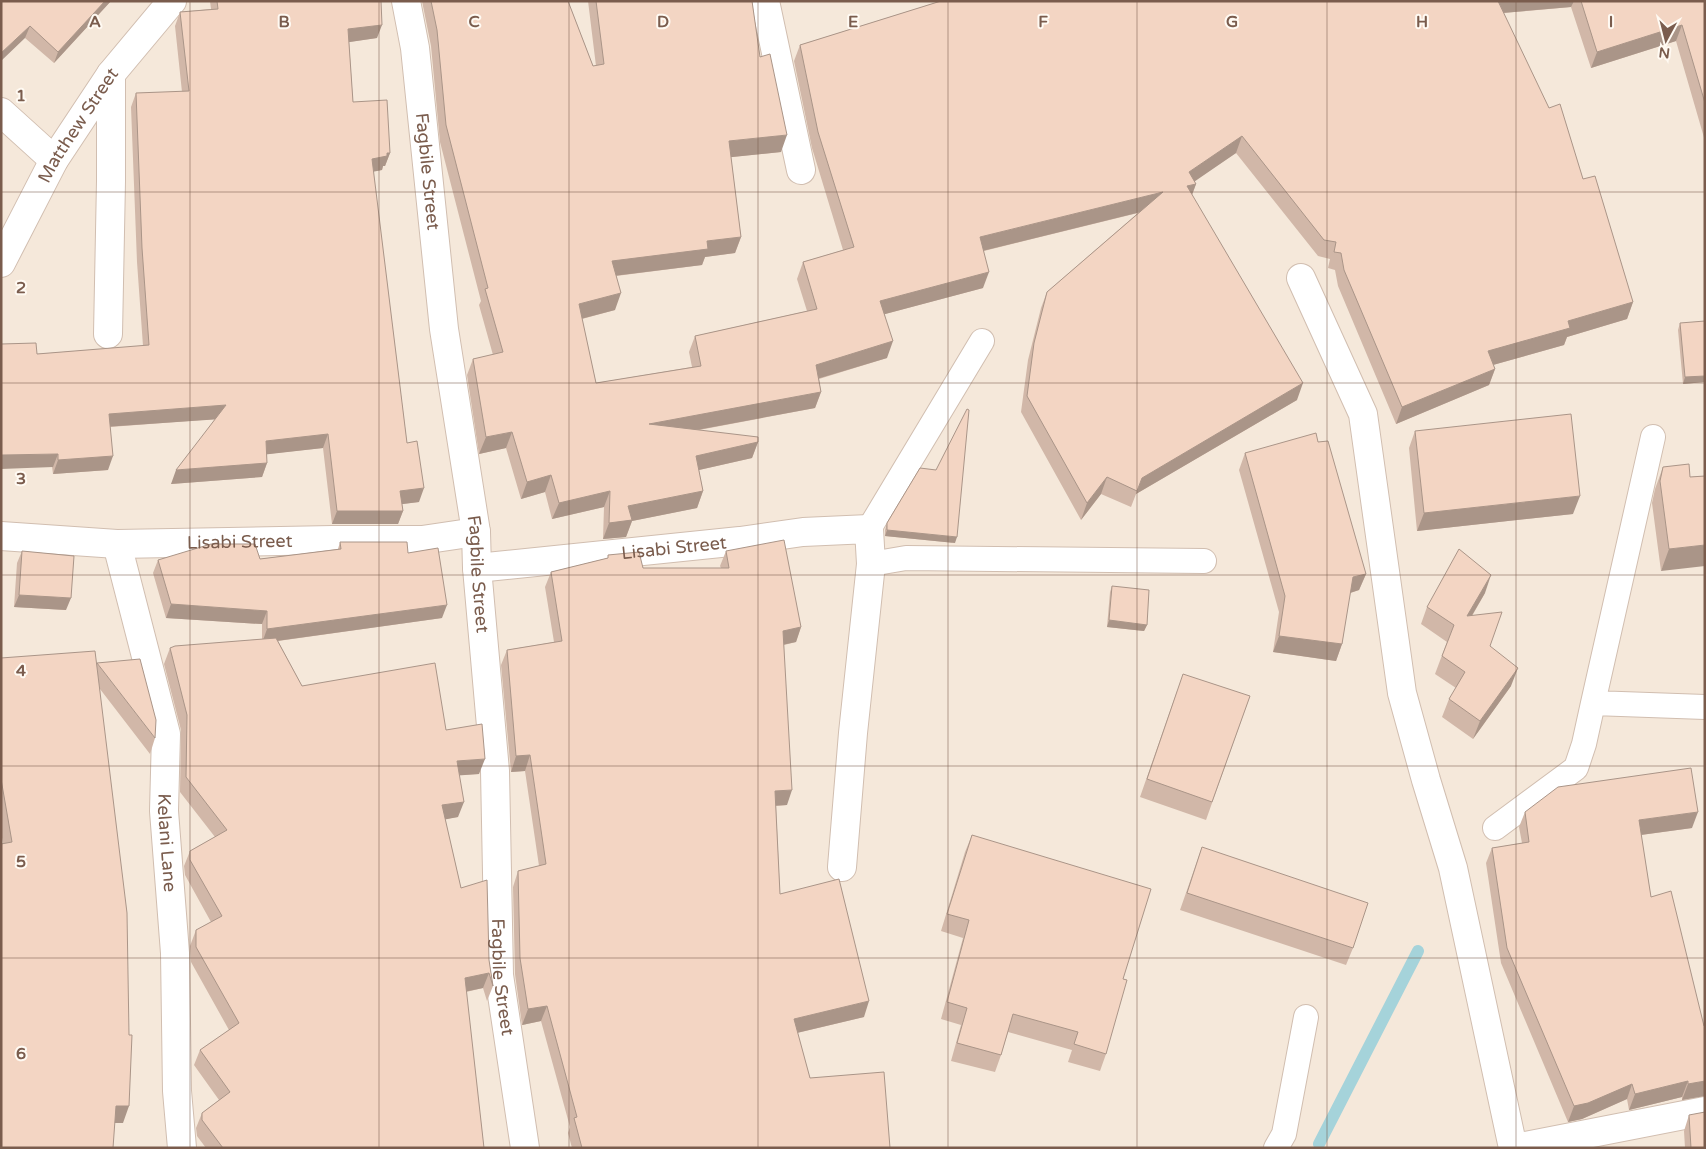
<svg xmlns="http://www.w3.org/2000/svg" width="1706" height="1149" viewBox="0 0 1706 1149" font-family="'Varela Round',sans-serif">
<style>
.residential{fill:#f5e8da}
.lines{fill:none;stroke-linecap:round;stroke-linejoin:round}
.stream{stroke:#a5d3da;stroke-width:12}
.lane-casing{stroke:#d1beb0;stroke-width:26}
.street-casing{stroke:#d1beb0;stroke-width:30}
.lane{stroke:#fff;stroke-width:24}
.street{stroke:#fff;stroke-width:28}
.wall{fill:#d1b7a8}
.shaded-wall{fill:#aa9588}
.building{fill:#f3d5c3;stroke:#aa9588}
.grid{fill:none;stroke:#7a5c4d;stroke-width:1;stroke-opacity:0.55}
.labels{text-anchor:middle;stroke-width:4;stroke-linejoin:round;paint-order:stroke}
.street-label{font-size:18px;fill:#7a5c4d;stroke:#fffaf3}
.grid-label{font-size:16px;text-anchor:middle;font-weight:bold;fill:#7a5c4d;stroke:#fffaf3;stroke-width:4;stroke-linejoin:round;paint-order:stroke}
</style>
<rect width="100%" height="100%" fill="#fdf6ec"/>
<!-- residential -->
<path class="residential" d="M1 1H1705V1148H1Z"/>
<g class="lines">
<!-- stream -->
<path class="stream" d="M1319 1144 1418 951"/>
<defs>
<path id="lane" d="M869 529 982 341
M871 564 906 558 1204 561
M1593 703 1705 707
M1495 828 1576 768 1584 744 1593 703 1653 437
M1276 1148 1284 1134 1306 1017"/>
<g id="street">
<path id="s1" d="M406 1 415 48 444 329 476 532 477 568 495 771 499 975 525 1148"/>
<path d="M765 1 801 170"/>
<path d="M1 112 54 160"/>
<path id="s2" d="M1 263 54 160 111 74 172 1"/>
<path d="M1301 278 1363 414 1402 693 1426 780 1453 868 1513 1148"/>
<path d="M108 334 111 181V74"/>
<path id="s3" d="M1 536 117 544 333 540H422L476 532"/>
<path id="s4" d="M117 544 166 734 164 811 175 953 177 1091 182 1148"/>
<path id="s5" d="M477 568 740 541 803 532 869 529 871 564 853 733 842 867"/>
<path d="M1515 1148 1705 1111"/>
</g>
</defs>
<!-- lane casing -->
<use href="#lane" class="lane-casing"/>
<!-- street casing -->
<use href="#street" class="street-casing"/>
<!-- lane -->
<use href="#lane" class="lane"/>
<!-- street -->
<use href="#street" class="street"/>
</g>
<!-- wall -->
<path class="wall" d="M1 1H111L54 63 25 38Z
M210 1H381L377 38 349 42 353 102 390 153 385 166H383L382 170 373 171 407 443 419 502 402 504 403 511 398 524H332L323 448 267 454V463L262 477 171 484 215 419 110 427 108 470 53 474 37 354 143 346 137 262 131 107 136 93 182 92 175 26 180 12 211 9Z
M422 1H568L593 66H596L588 1H752L760 57 781 152 731 157 741 237 735 253 705 257 702 265 616 276 615 310 582 319 596 383 692 367 689 352 695 336 807 311 797 279 803 262 843 250 812 148 794 61 800 45 941 1H1705V141L1676 41 1591 68 1571 7 1503 13 1583 179 1633 302 1627 319 1567 337 1564 345 1493 365 1495 369 1489 385 1396 424 1338 286 1335 270 1328 268 1330 259 1318 256 1236 153 1194 181 1196 184 1192 195 1297 400 1136 494 1131 507 1101 494 1081 520 1021 412 1028 360 1041 308 1047 292 1138 213 984 251 983 288 885 314 887 358 819 379 821 392 815 408 699 430 758 442 752 458 699 470 703 491 697 508 632 521 626 537 603 539 604 507 552 519 545 492 521 499 506 448 479 454 467 375 473 359 493 355 479 305 481 301 440 142 431 46Z
M1680 323 1705 382 1683 384 1678 330Z
M1415 431 1573 514 1417 531 1409 448Z
M1318 442 1366 574 1359 590 1350 593 1342 644 1336 661 1273 652 1279 612 1239 470 1245 453Z
M1663 467 1690 477 1705 476 1661 571 1652 503 1655 489Z
M887 523 955 543 885 536V530Z
M340 542 408 553 442 618 278 641 302 686 446 730 479 774 459 775 458 817 445 819 461 888 489 960 493 986 487 1001 483 988 466 992 484 1148H206L197 1136 196 1128 202 1113 219 1100 194 1065 200 1050 229 1030 191 962 190 946 196 930 211 922 185 875 184 866 190 851 215 837 180 792 181 730 164 664 170 648 262 639V624L166 618 153 573 158 560 260 559 338 549Z
M22 551 66 610 14 607 17 563Z
M726 551 801 627 796 642 784 645 787 805 776 806 780 894 864 1017 797 1033 810 1078 890 1148H572L568 1133 570 1127 541 1021 522 1025 515 974 513 887 518 871 539 866 525 771 511 772 501 665 507 650 554 642 545 587 551 572 608 558V555L643 568H721L720 566Z
M1112 586 1147 625 1144 631 1107 627 1110 592Z
M1485 593 1472 616 1490 646 1511 686 1473 739 1442 717 1449 699 1456 688 1435 674 1447 642 1421 624 1427 607Z
M1 658 97 663 155 738 150 754 100 689 123 1123 3 843 1 832Z
M1177 691 1250 696 1206 820 1140 797Z
M1525 812 1692 828 1641 835 1651 897 1702 1096 1682 1100V1097L1629 1110 1627 1099 1582 1119 1568 1122 1501 963 1486 863 1492 848 1522 843 1519 827Z
M972 835 1123 979 1106 1054 1100 1071 1068 1062 1072 1050 1008 1032 1001 1055 995 1072 951 1061 961 1025 941 1019 963 938 941 931 965 852Z
M1202 847 1353 948 1346 965 1180 910Z
M1689 1115 1705 1148H1685L1684 1131Z"/>
<!-- shaded-wall -->
<path class="shaded-wall" d="M105 1H111L54 63 58 52Z
M1495 1H1574L1571 7 1490 14Z
M382 25 377 38 343 43 348 29Z
M1682 25 1676 41 1591 68 1597 52Z
M30 26 25 38 1 61V53Z
M787 135 781 152 723 158 729 141Z
M1242 136 1236 153 1188 186 1196 184 1190 200 1181 203 1189 172Z
M387 153H390L385 166H383L382 170 367 173 372 159Z
M1163 192 1157 208 974 253 980 237Z
M741 237 735 253 705 257 702 265 605 277 612 261 707 241Z
M989 272 983 288 874 317 880 301Z
M621 293 615 310 573 321 579 304Z
M1633 302 1627 319 1567 337 1564 345 1482 368 1488 351 1568 321Z
M893 341 887 358 810 381 816 365Z
M1495 369 1489 385 1396 424 1402 407Z
M1705 376V382L1683 384 1685 377Z
M1303 383 1297 400 1136 494 1142 478Z
M821 392 815 408 643 440 649 424Z
M226 405 221 419 104 427 109 414Z
M512 432 506 448 479 454 486 437Z
M328 434 323 448 261 455 266 441Z
M758 442 752 458 690 472 696 456Z
M58 454 53 467 1 469V455Z
M113 456 108 470 53 474 58 460Z
M267 463 262 477 171 484 176 470Z
M551 475 545 492 521 499 527 482Z
M1107 477 1101 494 1081 520 1087 503Z
M424 488 419 502 395 505 400 491Z
M610 491 604 507 552 519 559 503Z
M703 491 697 508 632 521 626 537 603 539 609 523 628 506Z
M1580 496 1573 514 1417 531 1424 513Z
M337 511H403L398 524H332Z
M887 530 957 537 955 543 885 536Z
M1705 545V566L1661 571 1669 549Z
M1366 574 1359 590 1347 594 1353 577Z
M1491 575 1485 593 1461 634 1467 616Z
M19 595 71 598 66 610 14 607Z
M171 604 267 611 262 624 166 618Z
M447 605 442 618 262 643 267 629Z
M1109 620 1147 625 1144 631 1107 627Z
M801 627 796 642 777 646 783 631Z
M1279 636 1342 644 1336 661 1273 652Z
M1518 668 1511 686 1473 739 1480 721Z
M530 755 525 771 511 772 516 756Z
M485 759 479 774 451 776 457 761Z
M792 790 787 805 769 806 775 791Z
M464 802 458 817 437 821 442 805Z
M1698 812 1692 828 1633 836 1639 820Z
M489 973 483 988 459 993 465 978Z
M869 1001 864 1017 788 1035 794 1019Z
M547 1006 541 1021 522 1025 528 1009Z
M1688 1081 1682 1097 1629 1110 1635 1094Z
M1705 1081V1096L1682 1100 1688 1084Z
M1632 1084 1627 1099 1582 1119 1568 1122 1574 1106Z
M116 1106H129L123 1123H110Z"/>
<!-- building -->
<path class="building" d="M1 1H105L58 52 30 26 1 53Z
M217 1H381L382 25 348 29 353 102 387 100 390 153H387V156L372 159 407 443 417 441 424 488 400 491 403 511H337L328 434 266 441 267 463 176 470 226 405 109 414 113 456 58 460V454L1 455V344L36 343 37 354 149 345 142 248 136 93 189 91 180 12 218 9Z
M431 1H568L593 66 604 64 596 1H752L760 57 770 54 787 135 729 141 741 237 707 241 708 249 612 261 621 293 579 304 596 383 701 366 695 336 817 309 803 262 854 247 818 132 800 45 941 1H1498L1549 108 1560 104 1583 179 1595 176 1633 302 1568 321 1570 328 1488 351 1495 369 1402 407 1344 270 1341 253 1334 252 1336 242 1324 240 1242 136 1189 172 1196 184 1187 186 1303 383 1142 478 1137 491 1107 477 1087 503 1027 396 1034 343 1047 292 1163 192 980 237 989 272 880 301 893 341 816 365 821 392 649 424 758 437V442L696 456 703 491 628 506 632 520 609 523 610 491 559 503 551 475 527 482 512 432 486 437 473 359 503 352 485 289 488 288 446 125 437 30Z
M1581 1H1705V103L1682 25 1597 52Z
M1705 321V376L1685 377 1680 323Z
M967 409 969 410 957 537 887 530V523L920 468 936 470Z
M1571 414 1580 496 1424 513 1415 431Z
M1316 433 1318 442 1328 441 1366 574 1353 577 1342 644 1279 636 1285 596 1245 453Z
M1689 464 1690 477 1705 476V545L1669 549 1660 481 1663 467Z
M784 540 801 627 783 631 792 790 775 791 780 894 839 879 869 1001 794 1019 810 1078 884 1072 890 1148H582L574 1118 577 1117 547 1006 528 1009 520 958 518 871 546 864 530 755 516 756 507 650 562 641 551 572 608 558V555L639 552 643 568H729L726 551Z
M340 542H407L408 553 438 548 447 605 267 629V611L171 604 158 560 211 544H255L260 559 341 549Z
M1459 549 1491 575 1467 616 1502 612 1490 646 1518 668 1480 721 1449 699 1465 672 1442 656 1454 625 1427 607Z
M22 551 74 556 71 598 19 595Z
M1112 586 1149 590 1147 625 1109 620Z
M276 638 302 686 435 663 446 730 482 724 485 759 457 761 464 802 442 805 461 888 487 880 489 960 493 986 489 973 465 978 484 1148H223L202 1120V1113L230 1092 200 1050 239 1023 196 947V930L222 916 190 860V851L227 830 186 777 187 715 170 648 175 646Z
M95 651 127 913 129 1035H132L129 1106H116L113 1148H1V844L12 842 1 779V658Z
M140 659 156 720 155 738 97 663Z
M1183 674 1250 696 1212 802 1147 779Z
M1691 768 1698 812 1639 820 1651 897 1671 891 1704 1026H1705V1081L1688 1084V1081L1635 1094 1632 1084 1588 1103 1574 1106 1507 948 1492 848 1529 842 1525 812 1558 787Z
M972 835 1151 889 1123 979 1127 980 1106 1054 1074 1044 1078 1032 1013 1014 1001 1055 957 1043 967 1008 947 1002 969 920 947 914Z
M1202 847 1368 903 1353 948 1187 893Z
M1705 1112V1148H1691L1689 1115Z"/>
<!-- grid -->
<path class="grid" d="M190 1V1148M379 1V1148M569 1V1148M758 1V1148M948 1V1148M1137 1V1148M1327 1V1148M1516 1V1148M1 192H1705M1 383H1705M1 575H1705M1 766H1705M1 958H1705"/>
<g class="labels">
<!-- street labels -->
<g class="street-label">
<text dy="6" stroke="none"><textPath href="#s2" startOffset="158">Matthew Street</textPath></text>
<text dy="6" stroke="none"><textPath href="#s1" startOffset="172">Fagbile Street</textPath></text>
<text dy="6" stroke="none"><textPath href="#s3" startOffset="239">Lisabi Street</textPath></text>
<text dy="6" stroke="none"><textPath href="#s5" startOffset="198">Lisabi Street</textPath></text>
<text dy="6" stroke="none"><textPath href="#s1" startOffset="578">Fagbile Street</textPath></text>
<text dy="6" stroke="none"><textPath href="#s4" startOffset="305">Kelani Lane</textPath></text>
<text dy="6" stroke="none"><textPath href="#s1" startOffset="982">Fagbile Street</textPath></text>
</g>
</g>
<g class="grid-label">
<text x="95" y="27">A</text>
<text x="284" y="27">B</text>
<text x="474" y="27">C</text>
<text x="663" y="27">D</text>
<text x="853" y="27">E</text>
<text x="1043" y="27">F</text>
<text x="1232" y="27">G</text>
<text x="1422" y="27">H</text>
<text x="1611" y="27">I</text>
<text x="21" y="101">1</text>
<text x="21" y="293">2</text>
<text x="21" y="484">3</text>
<text x="21" y="676">4</text>
<text x="21" y="867">5</text>
<text x="21" y="1059">6</text>
</g>
<!-- border -->
<rect width="1706" height="1149" fill="none" stroke="#7a5c4d" stroke-width="5"/>
<!-- north arrow -->
<g transform="translate(1666 40) rotate(187)" stroke="#fffaf3" stroke-width="4" paint-order="stroke">
<path d="M0-4L9 19L0 12L-9 19Z" fill="#7a5c4d"/>
<text y="-8" font-size="14" font-weight="bold" text-anchor="middle" fill="#7a5c4d">N</text>
</g>
</svg>
